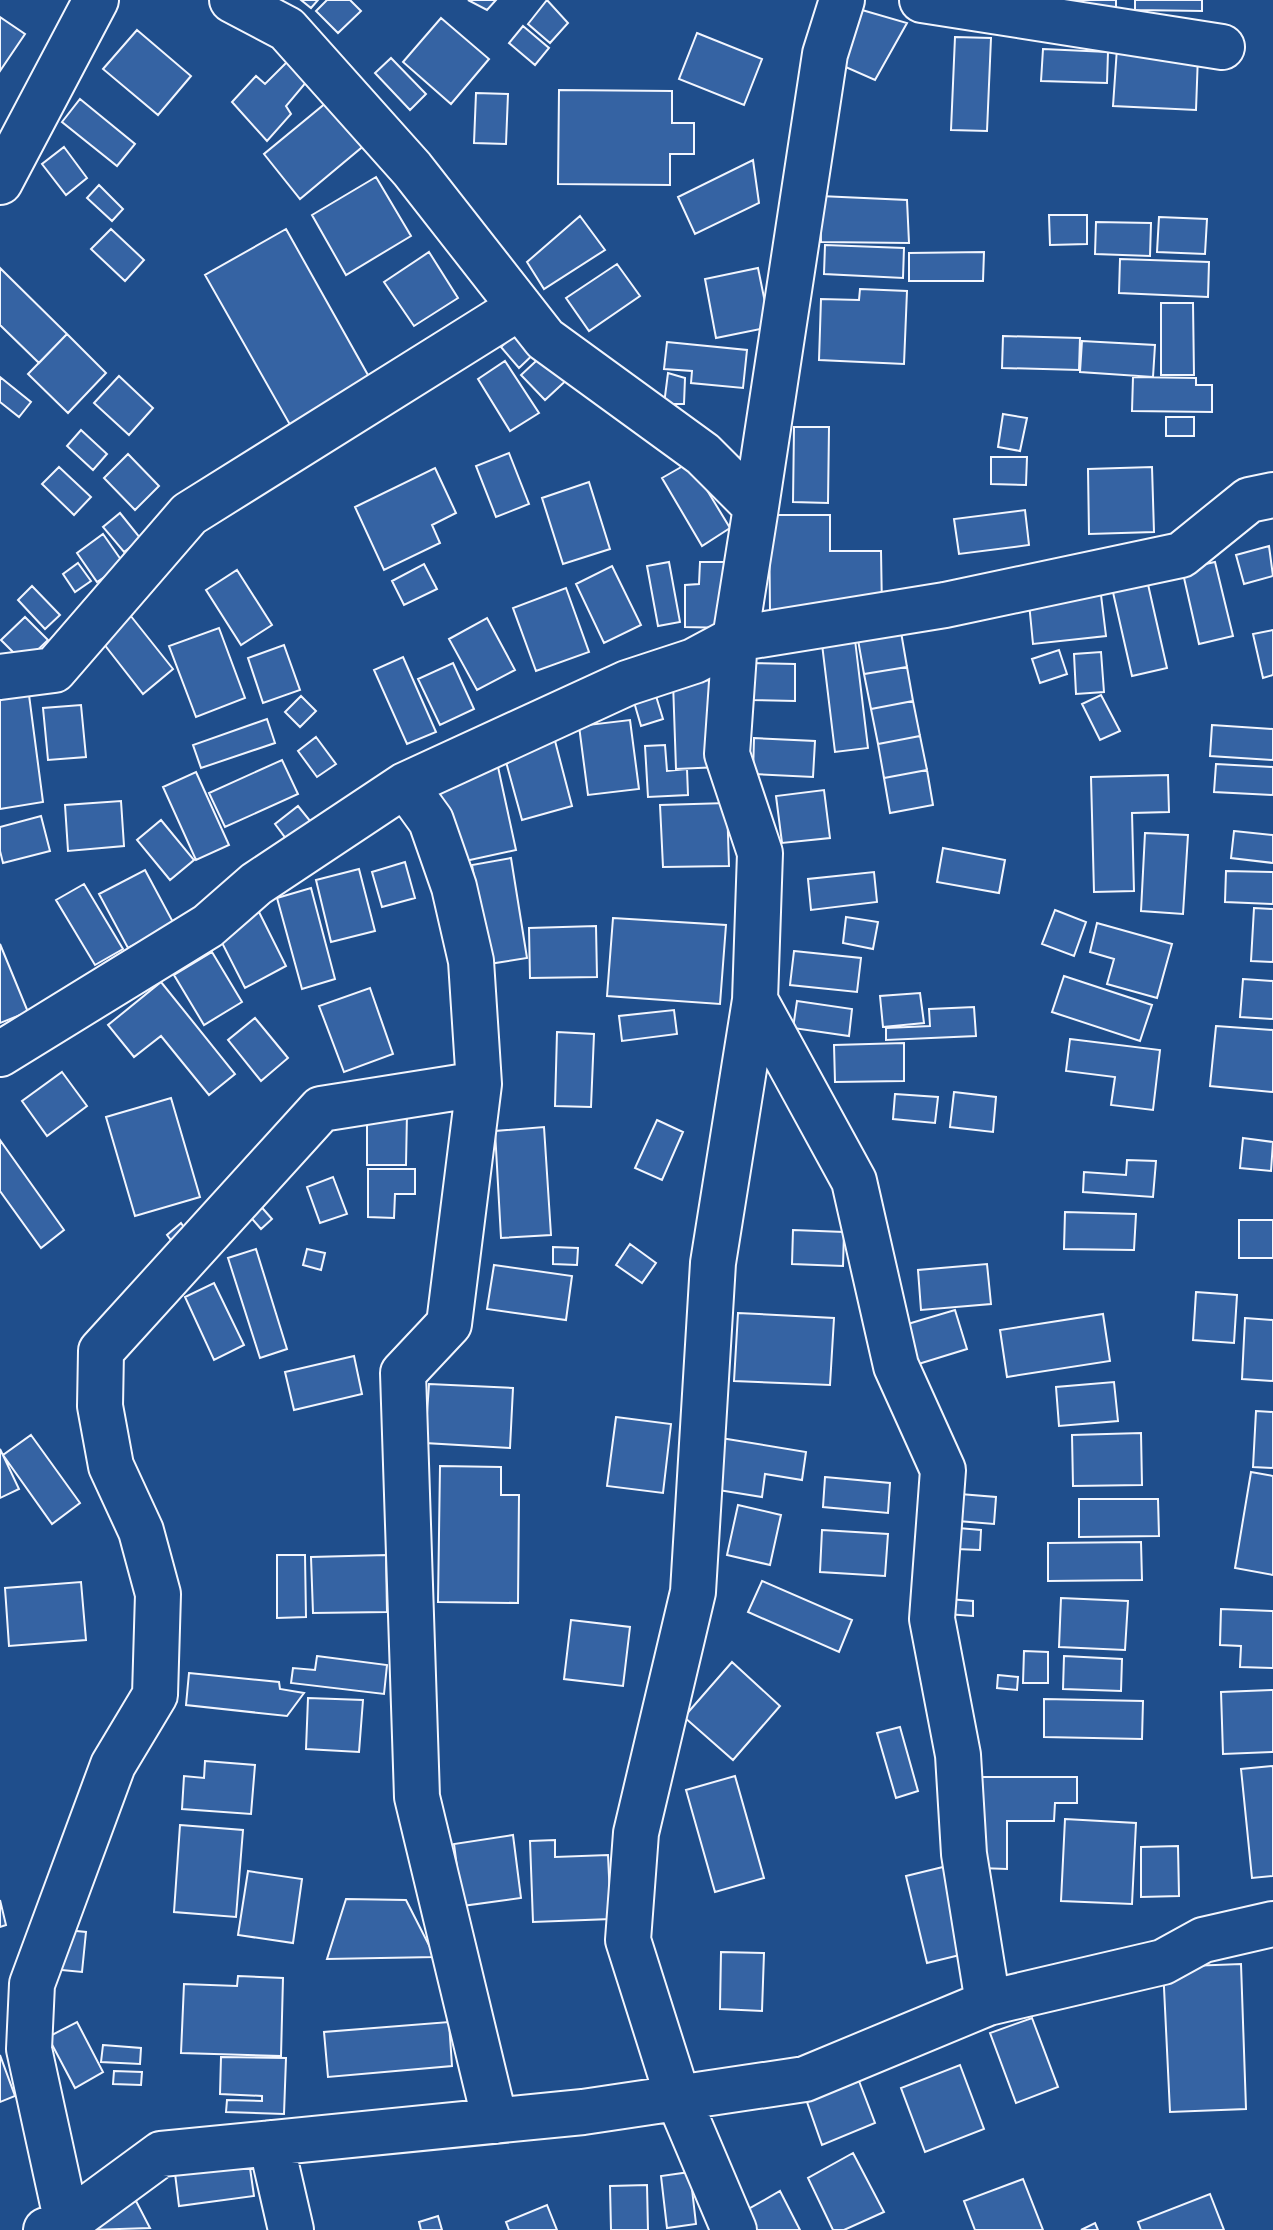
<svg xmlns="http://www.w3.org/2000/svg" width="1273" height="2230" viewBox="0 0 1273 2230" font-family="Overpass,sans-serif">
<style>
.building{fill:#3563a3;stroke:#f2f6ff;stroke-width:2}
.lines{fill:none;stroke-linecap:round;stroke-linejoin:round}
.minor-casing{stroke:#f2f6ff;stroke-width:48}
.minor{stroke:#1f4e8c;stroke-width:44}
</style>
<rect width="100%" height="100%" fill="#1f4e8c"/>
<!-- building -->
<path class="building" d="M301 0H318L311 8Z
M327 0H350L361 11 338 33 316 11Z
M468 0H496L487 10Z
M547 0 568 23 550 43 528 24Z
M999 0H1116V8Z
M1135 0H1202V11L1135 10Z
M862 10 907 23 875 80 841 65Z
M0 17 25 34 0 71Z
M441 18 489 59 451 104 403 62Z
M523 26 549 48 535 65 509 43Z
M137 30 191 76 158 115 103 69Z
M697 33 762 59 744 105 679 79Z
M955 37 991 38 987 131 951 130Z
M1117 48 1198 55 1196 110 1113 106Z
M1043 49 1108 52 1107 83 1041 81Z
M295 54 313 74 286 106 291 114 267 141 232 102 256 76 265 84Z
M391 58 426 94 410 110 375 73Z
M559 90 672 91V123H694V154H670V185L558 184Z
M338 93 373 138 300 199 264 154Z
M476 93 508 94 506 144 474 143Z
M80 99 135 144 117 166 62 122Z
M64 147 87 178 66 195 42 164Z
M753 160 759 203 695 234 678 197Z
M376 177 411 236 346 275 312 215Z
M99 185 123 209 112 221 87 198Z
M820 196 907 200 909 243 821 242Z
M1049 215H1087V244L1050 245Z
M580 216 605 250 544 289 527 262Z
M1159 217 1207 219 1205 254 1157 252Z
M1096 222 1151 223 1150 256 1095 254Z
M111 229 144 260 125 281 91 249Z
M286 229 373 384 293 430 205 275Z
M825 245 904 248 903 278 824 274Z
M429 252 458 298 414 326 384 282Z
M984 252 983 281H909V253Z
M1120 259 1209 262 1208 297 1119 293Z
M617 264 640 296 589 331 566 298Z
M0 268 67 334 39 363 0 325Z
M758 268 770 327 716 338 705 279Z
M860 289 907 291 904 364 819 360 821 299 859 300Z
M1161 303H1193L1194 375H1161Z
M524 326 542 346 519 368 501 347Z
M67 334 106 373 68 413 28 374Z
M1003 336 1080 338 1079 370 1002 368Z
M1082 341 1155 345 1153 377 1080 372Z
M667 342 747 350 743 388 691 383 692 371 664 369Z
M548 350 572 375 545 400 521 375Z
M505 361 539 413 510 431 478 379Z
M668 373 685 378 684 404H664Z
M119 376 153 408 129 435 94 403Z
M0 377 31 402 19 417 0 402Z
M1133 377 1196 378V385H1212V412L1132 411Z
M1003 414 1027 418 1020 451 998 447Z
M1166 417H1194V436H1166Z
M794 427H829L828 503 793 502Z
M81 430 107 454 93 470 67 446Z
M509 453 529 504 496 517 476 466Z
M128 454 159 486 135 510 104 478Z
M991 457H1027L1026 485 991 484Z
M690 462 730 528 702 546 662 478Z
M59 467 91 497 74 515 42 484Z
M1152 467 1154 532 1089 534 1088 469Z
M435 468 456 513 432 525 440 543 384 570 355 507Z
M589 482 610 549 563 564 542 498Z
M1025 510 1029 545 959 554 954 519Z
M120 513 141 539 124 552 103 527Z
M769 515H830V551H881L882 610H770Z
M103 534 124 564 97 582 77 553Z
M1269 546 1273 576 1244 584 1236 555Z
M669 562 680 622 658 626 647 566Z
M700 562H729L728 628 685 627V585L699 584Z
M1215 562 1233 636 1199 644 1182 569Z
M78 563 91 581 75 592 63 574Z
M424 564 437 589 404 605 392 581Z
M612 566 641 625 604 643 576 584Z
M237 570 272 625 241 645 206 590Z
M1147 580 1167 668 1132 676 1112 588Z
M32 586 60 615 45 629 18 600Z
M566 588 589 652 536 671 513 608Z
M1101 595 1106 636 1033 644 1029 603Z
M130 615 173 669 143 694 100 639Z
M25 617 48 640 24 663 1 640Z
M487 618 515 670 477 690 449 639Z
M219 628 245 698 196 717 169 646Z
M1273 630V675L1263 678 1253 634Z
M901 632 907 667 864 674 858 640Z
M855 640 868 748 835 752 822 644Z
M284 645 300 690 263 703 248 658Z
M1059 650 1067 674 1040 683 1032 659Z
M1101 652 1104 692 1076 694 1074 654Z
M403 657 436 732 407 744 374 670Z
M453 663 474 709 440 725 418 679Z
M747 663 795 664V701L747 700Z
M907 667 913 701 871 709 864 674Z
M717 680 720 767 676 769 673 682Z
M29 695 43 802 0 809V698Z
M1101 695 1120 731 1100 740 1082 704Z
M301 696 316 711 300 727 285 712Z
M656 696 663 719 641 726 634 702Z
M913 701 920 736 878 744 871 709Z
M81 705 86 757 48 760 43 708Z
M267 719 275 743 201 768 193 745Z
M630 720 639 789 588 795 579 726Z
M1212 725 1273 729V760L1210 756Z
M920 736 927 770 884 778 878 744Z
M316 737 336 764 317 777 298 751Z
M554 737 572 806 522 820 503 751Z
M754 738 815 741 813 777 753 774Z
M665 745 667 771 687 769 688 795 648 797 645 746Z
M282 760 298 794 225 827 209 793Z
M1216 764 1273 767V795L1214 792Z
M498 767 516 850 456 863 437 782Z
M927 770 933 805 890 813 884 778Z
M196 772 229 845 196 860 163 787Z
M1168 775 1169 812 1132 813 1134 891 1094 892 1091 777Z
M824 790 830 838 782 843 776 796Z
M121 801 124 846 68 851 65 805Z
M727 803 729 866 663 867 660 805Z
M298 806 311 822 287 840 275 824Z
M41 816 50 851 3 863 0 851V827Z
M161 820 194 860 170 880 137 840Z
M1234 831 1273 835V863L1231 858Z
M1145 833 1188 835 1183 914 1141 911Z
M943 848 1005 860 999 893 937 882Z
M511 858 527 958 489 964 472 865Z
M405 862 415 898 382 907 372 872Z
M359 869 375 931 331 942 316 880Z
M145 870 174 924 128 948 99 894Z
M1226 871 1273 872V904L1225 902Z
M874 872 877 902 811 910 808 879Z
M84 884 123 949 95 965 56 900Z
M311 888 335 979 302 989 277 898Z
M1254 908 1273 909V962L1251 961Z
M1055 910 1086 922 1074 956 1042 944Z
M259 912 286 966 245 988 217 933Z
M846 917 878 922 873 949 843 943Z
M613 918 726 925 720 1004 607 996Z
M1097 923 1172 944 1157 998 1107 984 1114 959 1090 952Z
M596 926 597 977 530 978 529 928Z
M0 944 28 1012 0 1023Z
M794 951 861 958 857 992 790 985Z
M212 952 242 1002 204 1025 174 975Z
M1064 976 1152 1005 1140 1041 1052 1012Z
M1243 979 1273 981V1019L1240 1017Z
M161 982 235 1074 209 1095 161 1036 134 1057 108 1025Z
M370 988 393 1054 344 1072 319 1006Z
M920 993 924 1023 883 1027 880 996Z
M797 1001 852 1009 849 1036 793 1028Z
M974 1007 976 1036 886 1040V1028L930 1026 929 1009Z
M674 1010 677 1034 622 1041 619 1016Z
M255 1018 288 1058 261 1081 228 1040Z
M1216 1026 1273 1030V1092L1210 1086Z
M557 1032 594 1034 591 1107 555 1106Z
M1070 1039 1160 1050 1153 1110 1111 1105 1115 1077 1066 1071Z
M904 1043V1081L835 1082 834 1045Z
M62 1072 87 1106 47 1136 22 1101Z
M954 1092 996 1097 993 1132 950 1127Z
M895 1094 938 1097 935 1123 893 1119Z
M171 1098 200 1197 135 1216 106 1117Z
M367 1113H407L406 1165H367Z
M657 1120 683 1132 662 1180 635 1168Z
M544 1127 551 1235 501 1238 495 1131Z
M1243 1138 1273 1142 1271 1171 1240 1168Z
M0 1140 64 1230 41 1248 0 1191Z
M1127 1160 1156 1161 1153 1197 1083 1192 1084 1172 1126 1175Z
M368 1169H415V1194H395L394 1218 368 1217Z
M333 1177 347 1214 320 1223 307 1187Z
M257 1202 272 1219 261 1229 246 1212Z
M1065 1212 1136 1214 1134 1250 1064 1249Z
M1239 1220H1273V1258H1239Z
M181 1223 191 1237 177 1248 167 1235Z
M793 1230 844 1232 843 1266 792 1264Z
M630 1244 656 1263 642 1283 616 1265Z
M553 1247 578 1248 577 1265 553 1264Z
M256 1249 287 1349 260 1358 228 1258Z
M307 1249 325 1253 321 1270 303 1265Z
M987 1264 991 1304 921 1310 918 1270Z
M494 1265 572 1276 566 1320 487 1309Z
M214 1283 244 1345 214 1360 185 1297Z
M1196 1292 1237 1295 1234 1343 1193 1340Z
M955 1310 967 1349 912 1366 901 1326Z
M738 1313 834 1318 830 1385 734 1381Z
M1103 1314 1110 1361 1007 1377 1000 1330Z
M1245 1318 1273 1320V1381L1242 1379Z
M354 1356 362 1394 294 1410 285 1372Z
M1114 1382 1118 1421 1059 1426 1056 1387Z
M429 1384 513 1388 510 1448 425 1443Z
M1256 1411 1273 1412V1468L1253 1467Z
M616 1417 671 1424 663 1493 607 1486Z
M1141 1433 1142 1485 1073 1486 1072 1435Z
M31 1435 80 1503 52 1524 3 1455Z
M721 1438 806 1452 802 1480 765 1474 762 1497 712 1489Z
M0 1449 19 1489 0 1498Z
M440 1466 501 1467V1495H519L518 1603 438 1602Z
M1251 1472 1273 1476V1575L1235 1568Z
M825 1477 890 1483 888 1513 823 1507Z
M960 1494 996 1497 994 1524 958 1521Z
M1079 1499H1158L1159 1536 1079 1537Z
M738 1505 781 1515 770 1565 727 1555Z
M958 1528 981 1530 980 1550 956 1549Z
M822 1530 888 1534 885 1576 820 1572Z
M1141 1542 1142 1580 1048 1581V1543Z
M277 1555H305L306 1617 277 1618Z
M386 1555 387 1612 313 1613 311 1557Z
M762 1581 852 1620 839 1652 748 1612Z
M81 1582 86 1640 9 1646 5 1588Z
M1061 1598 1128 1601 1125 1650 1059 1647Z
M948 1599 973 1601V1616L947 1614Z
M1221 1609 1273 1611V1668L1240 1667 1241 1646 1220 1645Z
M571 1620 630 1627 623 1686 564 1679Z
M1024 1651 1048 1652V1683H1023Z
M317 1656 387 1665 384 1694 291 1683 293 1668 315 1670Z
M1064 1656 1122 1659 1121 1691 1063 1689Z
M732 1662 780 1706 733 1760 684 1717Z
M189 1673 279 1682 280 1689 304 1693 287 1716 186 1705Z
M998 1675 1018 1677 1017 1690 997 1688Z
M1273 1690V1752L1223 1754 1221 1692Z
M308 1698 363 1700 359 1752 306 1749Z
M1044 1699 1143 1701 1142 1739 1044 1737Z
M900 1727 918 1791 896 1798 877 1733Z
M205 1761 255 1765 251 1814 182 1809 184 1776 204 1778Z
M1273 1766V1876L1252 1878 1241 1769Z
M735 1776 764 1878 715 1892 686 1790Z
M981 1777H1077V1803H1055L1054 1821H1007V1869L980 1868Z
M1065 1819 1136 1823 1132 1904 1061 1901Z
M180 1825 243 1830 236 1917 174 1912Z
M513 1835 521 1898 462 1906 454 1844Z
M555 1840V1857L608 1855 611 1919 533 1922 530 1841Z
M1178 1846 1179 1896 1141 1897V1847Z
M947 1866 968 1953 927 1963 906 1876Z
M248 1871 302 1879 293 1943 238 1935Z
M346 1899 406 1900 435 1957 327 1959Z
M0 1900 6 1925 0 1927Z
M56 1929 86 1932 82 1972 52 1969Z
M721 1952 764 1953 762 2011 720 2009Z
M1241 1964 1246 2109 1170 2112 1163 1967Z
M238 1976 283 1978 281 2056 181 2053 184 1984 237 1986Z
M1032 2018 1058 2087 1016 2103 990 2033Z
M77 2022 103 2072 75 2088 48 2037Z
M449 2022 452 2066 328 2077 324 2032Z
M103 2045 141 2048 140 2064 101 2062Z
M0 2055 15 2096 0 2102Z
M221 2057 286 2058 284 2114 226 2112 227 2100 262 2101V2096L220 2094Z
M960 2065 984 2129 925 2152 901 2088Z
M114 2071 142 2072 141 2085 113 2084Z
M859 2081 875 2123 822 2145 807 2102Z
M853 2153 884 2212 844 2230H833L808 2178Z
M248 2154 254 2196 179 2206 174 2165Z
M690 2172 696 2224 667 2228 661 2176Z
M1023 2179 1043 2230H975L964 2201Z
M647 2185 648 2230H611L610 2186Z
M780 2191 800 2230H755L745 2211Z
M1210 2194 1224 2230H1141L1138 2222Z
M136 2201 150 2228 89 2230 87 2225Z
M547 2205 557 2230H509L506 2222Z
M438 2216 442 2230H421L419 2222Z
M1095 2223 1098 2230H1081Z"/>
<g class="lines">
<defs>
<path id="minor" d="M232 0 287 29 412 169 545 339 703 454 756 507 735 639 727 754 760 853 755 1000 713 1263 693 1592 636 1833 628 1940 678 2098 734 2230
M922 0 1222 47
M0 182 96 0
M756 507 825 54 842 0
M0 677 54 670 189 514 520 307
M405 785 431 821 454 887 471 961 479 1084 449 1324 403 1373 417 1797 495 2121
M755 1000 854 1181 896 1366 943 1470 932 1619 958 1755 964 1854 988 2003
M0 1054 208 926 256 884 405 785 627 683 694 661 735 639 945 605 1181 555 1249 500 1273 495
M271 2143 291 2230
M67 2223 29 2049 32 1984 113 1765 155 1695 158 1594 141 1531 111 1466 100 1406 101 1351 321 1109 479 1084
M46 2230 67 2223 161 2154 583 2112 805 2079 988 2003 1163 1962 1203 1940 1273 1924"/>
</defs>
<!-- minor casing -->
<use href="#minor" class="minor-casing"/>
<!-- minor -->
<use href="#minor" class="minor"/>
</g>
</svg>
